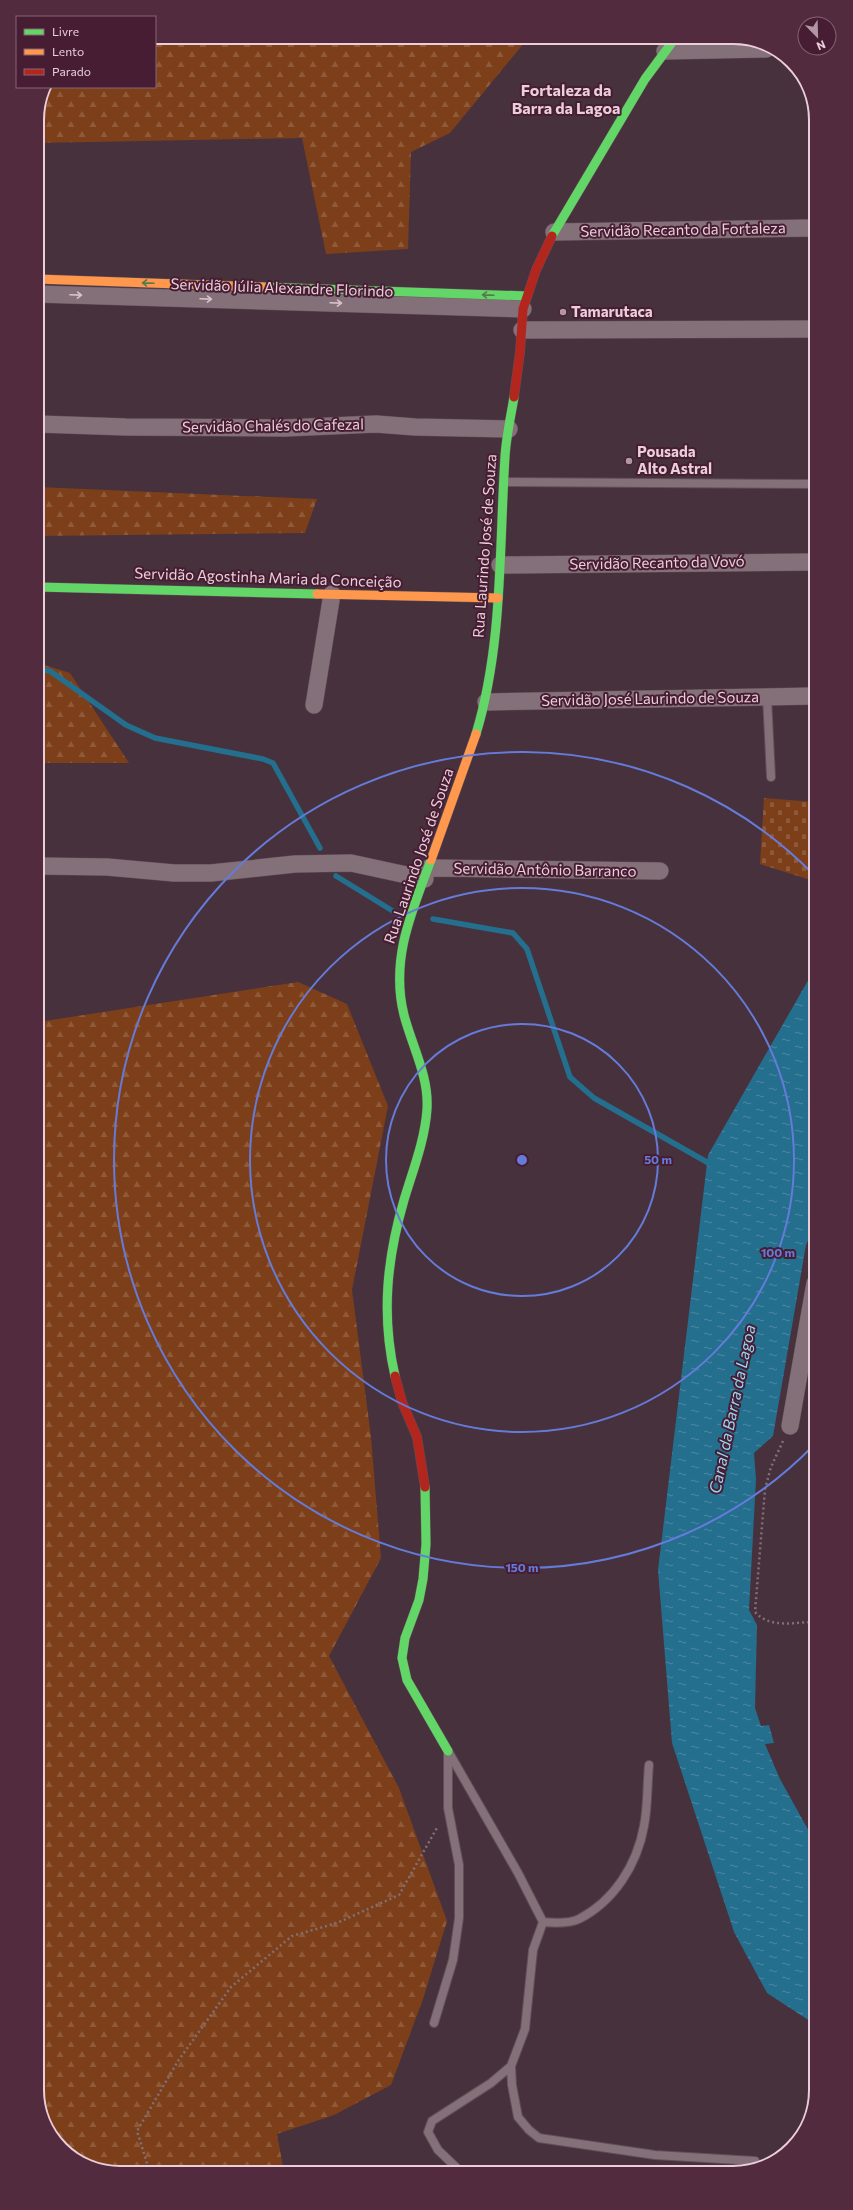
<svg xmlns="http://www.w3.org/2000/svg" width="853" height="2210" viewBox="0 0 853 2210" font-family="Commissioner,sans-serif">
<style>
.forest{fill:url(#forest-firs)}
.cemetery{fill:url(#cemetery-stones)}
.water{fill:url(#water-ripples)}
.lines{fill:none;stroke-linecap:round;stroke-linejoin:round}
.stream{stroke:#246e8e;stroke-width:5.5}
.lane-casing{stroke:#614e57;stroke-width:10}
.street-casing{stroke:#614e57;stroke-width:18}
.fast-casing{stroke:#614e57;stroke-width:10}
.slow-casing{stroke:#614e57;stroke-width:10}
.jam-casing{stroke:#614e57;stroke-width:10}
.path{stroke:#817078;stroke-width:2.5;stroke-dasharray:2 3;stroke-linecap:butt}
.lane{stroke:#837078;stroke-width:8}
.street{stroke:#837078;stroke-width:17}
.fast{stroke:#63d668;stroke-width:9}
.slow{stroke:#ff974d;stroke-width:9}
.jam{stroke:#b3261e;stroke-width:9}
.oneway{stroke:#547a4d}
.oneway2{stroke:#dbc0cb}
.ring{fill:none;stroke:#657bd9;stroke-width:2}
.poi-dot{fill:#b197a3;stroke:#461d32;stroke-width:1.5}
.labels{text-anchor:middle;stroke-width:4;stroke-linejoin:round;paint-order:stroke}
.street-label{font-size:15px;fill:#eaceda;stroke:#461d32}
.poi-label{font-size:15px;font-weight:bold;fill:#eaceda;stroke:#461d32;text-anchor:start}
.neighbourhood-label{font-size:16px;font-weight:bold;fill:#eaceda;stroke:#461d32}
.water-label{font-size:16px;font-style:italic;fill:#98d4f2;stroke:#461d32}
.rim{fill:none;stroke:#eaceda;stroke-width:2}
.centre{fill:#657bd9;stroke:#461d32;stroke-width:2}
.ring-label{font-size:12px;text-anchor:middle;font-weight:bold;fill:#657bd9;stroke:#461d32;stroke-width:4;stroke-linejoin:round;paint-order:stroke}
</style>
<defs>
<pattern id="forest-firs" width="22" height="20" patternUnits="userSpaceOnUse"><rect width="22" height="20" fill="#7c3f19"/><path d="M5 1l3.5 6h-7zM16 11l3.5 6h-7z" fill="#8f5a3a"/></pattern>
<pattern id="cemetery-stones" width="16" height="16" patternUnits="userSpaceOnUse"><rect width="16" height="16" fill="#7c3f19"/><path d="M2 7V4a2 2 0 0 1 4 0v3zM10 15v-3a2 2 0 0 1 4 0v3z" fill="#8f5a3a"/></pattern>
<pattern id="water-ripples" width="26" height="14" patternUnits="userSpaceOnUse"><rect width="26" height="14" fill="#246e8e"/><path d="M2 4q2-2 4 0t4 0M15 11q2-2 4 0t4 0" fill="none" stroke="#4f88a2"/></pattern>
</defs>
<rect width="100%" height="100%" fill="#47313c"/>
<!-- forest -->
<path class="forest" d="M155 37H529L450 133 411 152 408 249 326 254 302 138 37 143V115L44 87H155Z
M38 487 317 499 305 533 38 536Z
M38 663 70 673 129 763H38Z
M298 982 347 1004 388 1106 352 1290 371 1437 381 1558 329 1656 399 1788 447 1921 423 1999 391 2085 334 2115 277 2134 284 2172 115 2173 66 2152 40 2111 38 1022Z"/>
<!-- cemetery -->
<path class="cemetery" d="M764 798 814 802V881L760 864Z"/>
<!-- water -->
<path class="water" d="M814 973 815 1225 806 1245 773 1436 754 1453 756 1479 749 1610 757 1625 755 1708 761 1726 769 1725 774 1743 765 1744 780 1779 816 1844V2025L767 1993 734 1932 672 1743 658 1570 708 1155 810 977Z"/>
<g class="lines">
<!-- stream -->
<path class="stream" d="M38 669 50 671 126 725 155 738 263 759 273 763 320 848
M336 876 396 913
M433 919 513 933 527 949 570 1077 594 1098 712 1165"/>
<defs>
<path id="lane" d="M505 482 814 484
M767 697 771 777
M448 1751 518 1873 543 1922 533 1950 525 2029 511 2066 512 2085 518 2117 529 2130 539 2138 655 2155 755 2161
M543 1922C554 1923 569 1924 579 1919 614 1901 637 1865 644 1826 648 1806 647 1785 649 1765
M434 2023 453 1960 459 1918V1865L448 1808V1751
M460 2171 438 2150 428 2132 432 2121 491 2083 511 2066"/>
<path id="street" d="M665 51 766 49
M554 232 813 228
M37 294 523 309
M522 330 813 329
M38 424 126 427 285 428 376 424 415 427 509 429
M500 565 814 562
M486 702 814 696
M314 705 332 594
M38 866 107 867 174 873H211L295 864 351 863 425 879
M429 868 660 871
M790 1426 815 1283"/>
<path id="fast" d="M552 236 645 79 676 37
M263 287 527 296
M38 587 317 594
M476 734C503 645 499 549 505 457 506 437 511 416 514 397
M395 1376C381 1315 387 1258 404 1200 413 1170 425 1140 427 1109 429 1076 412 1046 404 1015 390 959 412 911 431 860
M425 1487 426 1544 423 1579 419 1600 405 1638 402 1658 407 1680 448 1751"/>
<path id="slow" d="M37 279 263 287
M317 594 498 598
M431 860 476 734"/>
<path id="jam" d="M514 397 520 352 523 309 536 270 552 236
M395 1376 402 1402 417 1437 425 1487"/>
</defs>
<!-- lane casing -->
<use href="#lane" class="lane-casing"/>
<!-- street casing -->
<use href="#street" class="street-casing"/>
<!-- fast casing -->
<use href="#fast" class="fast-casing"/>
<!-- slow casing -->
<use href="#slow" class="slow-casing"/>
<!-- jam casing -->
<use href="#jam" class="jam-casing"/>
<!-- path -->
<path class="path" d="M783 1441 771 1467 765 1489 755 1612C770 1629 795 1622 815 1622
M150 2173 137 2131 178 2061 231 1987 292 1936 337 1923 399 1895 438 1826"/>
<!-- lane -->
<use href="#lane" class="lane"/>
<!-- street -->
<use href="#street" class="street"/>
<!-- fast -->
<use href="#fast" class="fast"/>
<!-- slow -->
<use href="#slow" class="slow"/>
<!-- jam -->
<use href="#jam" class="jam"/>
</g>
<!-- one-way arrows -->
<defs><path id="oneway-shaft" d="M-6 0H5M1.5-3L5.5 0L1.5 3" fill="none" stroke-width="1.6" stroke-linecap="round" stroke-linejoin="round"/></defs>
<g class="oneway">
<use href="#oneway-shaft" transform="translate(148 283) rotate(-178)"/>
<use href="#oneway-shaft" transform="translate(488 295) rotate(-178)"/>
</g>
<g class="oneway2">
<use href="#oneway-shaft" transform="translate(76 295) rotate(2)"/>
<use href="#oneway-shaft" transform="translate(206 299) rotate(2)"/>
<use href="#oneway-shaft" transform="translate(336 303) rotate(2)"/>
</g>
<!-- distance rings -->
<g class="ring">
<circle cx="522" cy="1160" r="136"/>
<circle cx="522" cy="1160" r="272"/>
<path d="M813 1446A408 408 0 1 1 813 874"/>
</g>
<!-- markers -->
<g class="poi-dot">
<circle cx="563" cy="312" r="4"/>
<circle cx="629" cy="461" r="4"/>
</g>
<g class="labels">
<!-- street labels -->
<g class="street-label">
<text transform="translate(683 230) rotate(-1)" y="5">Servidão Recanto da Fortaleza</text>
<text transform="translate(282 288) rotate(2)" y="5">Servidão Júlia Alexandre Florindo</text>
<text transform="translate(273 426) rotate(-1)" y="5">Servidão Chalés do Cafezal</text>
<text transform="translate(485 546) rotate(-86)" y="5">Rua Laurindo José de Souza</text>
<text transform="translate(657 563) rotate(-1)" y="5">Servidão Recanto da Vovó</text>
<text transform="translate(268 578) rotate(2)" y="5">Servidão Agostinha Maria da Conceição</text>
<text transform="translate(650 699) rotate(-1)" y="5">Servidão José Laurindo de Souza</text>
<text transform="translate(419 856) rotate(-71)" y="5">Rua Laurindo José de Souza</text>
<text transform="translate(545 870) rotate(1)" y="5">Servidão Antônio Barranco</text>
</g>
<!-- poi labels -->
<g class="poi-label">
<text x="571" y="317">Tamarutaca</text>
<text x="637" y="457">Pousada<tspan x="637" dy="17">Alto Astral</tspan></text>
</g>
<!-- neighbourhood labels -->
<g class="neighbourhood-label">
<text x="566" y="96">Fortaleza da<tspan x="566" dy="18">Barra da Lagoa</tspan></text>
</g>
<!-- water labels -->
<g class="water-label">
<text transform="translate(732 1409) rotate(-78)" y="6">Canal da Barra da Lagoa</text>
</g>
</g>
<!-- crop -->
<path d="M0 0H853V2210H0ZM120 44H733A76 76 0 0 1 809 120V2090A76 76 0 0 1 733 2166H120A76 76 0 0 1 44 2090V120A76 76 0 0 1 120 44Z" fill="#532b3f" fill-rule="evenodd"/>
<path class="rim" d="M120 44H733A76 76 0 0 1 809 120V2090A76 76 0 0 1 733 2166H120A76 76 0 0 1 44 2090V120A76 76 0 0 1 120 44Z"/>
<circle cx="522" cy="1160" r="6" class="centre"/>
<g class="ring-label">
<text x="658" y="1164">50 m</text>
<text x="778" y="1257">100 m</text>
<text x="522" y="1572">150 m</text>
</g>
<!-- legend -->
<rect x="16" y="16" width="140" height="72" fill="#461d32" stroke="#886475"/>
<rect x="24" y="29" width="20" height="6" fill="#63d668" stroke="#886475"/>
<text x="52" y="36" font-size="12" fill="#eaceda">Livre</text>
<rect x="24" y="49" width="20" height="6" fill="#ff974d" stroke="#886475"/>
<text x="52" y="56" font-size="12" fill="#eaceda">Lento</text>
<rect x="24" y="69" width="20" height="6" fill="#b3261e" stroke="#886475"/>
<text x="52" y="76" font-size="12" fill="#eaceda">Parado</text>
<!-- north arrow -->
<g transform="translate(817 36) rotate(157)"><circle r="19" fill="#461d32" stroke="#886475"/>
<path d="M0-3L7 15L0 10L-7 15Z" fill="#b197a3"/>
<text y="-6" font-size="11" font-weight="bold" text-anchor="middle" fill="#eaceda">N</text>
</g>
</svg>
